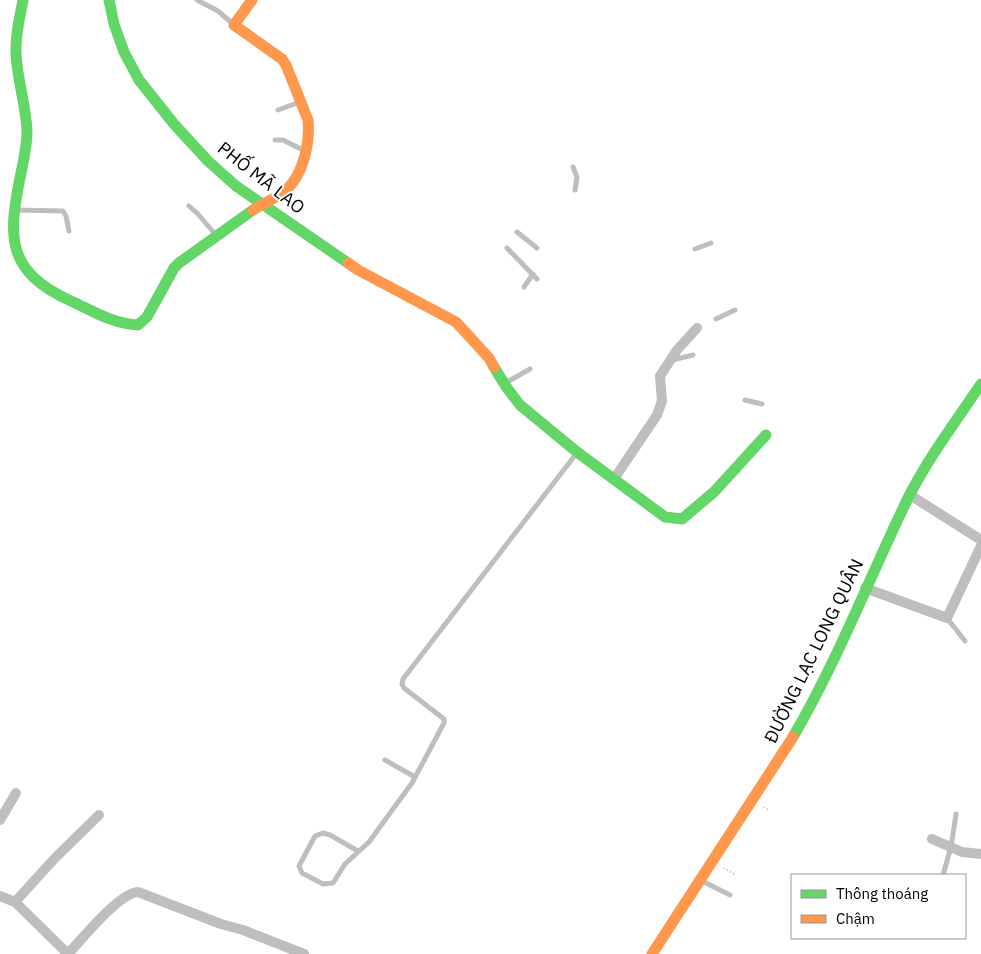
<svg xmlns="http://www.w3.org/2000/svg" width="981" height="954" viewBox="0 0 981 954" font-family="'IBM Plex Sans',sans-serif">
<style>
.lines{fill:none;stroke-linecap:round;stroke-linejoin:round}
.path{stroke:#b9b9b9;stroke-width:2;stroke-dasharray:1 2.5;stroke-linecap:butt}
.lane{stroke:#bebebe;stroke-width:5}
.street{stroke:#bebebe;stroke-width:10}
.fast{stroke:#63d668;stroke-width:11}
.slow{stroke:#ff974d;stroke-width:11}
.labels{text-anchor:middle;stroke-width:4;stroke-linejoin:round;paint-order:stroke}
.street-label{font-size:18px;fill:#000;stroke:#fff}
</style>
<rect width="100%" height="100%" fill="#fff"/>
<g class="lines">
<!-- path -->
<path class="path" d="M764 807 769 810
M724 868 734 874"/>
<!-- lane -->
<path class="lane" d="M197 0 218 11 232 23
M278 110 300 102
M275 140H283L303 150
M573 167 577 177 575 190
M189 206 198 214 215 234
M16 210 63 211 66 216 69 231
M517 232 537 248
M507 248 537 279
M695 249 711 243
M524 287 533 274
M716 319 735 310
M672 360 693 355
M507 382 530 369
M745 400 762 404
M947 618 965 641
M385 760 415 777
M358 851 330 835 323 833 315 836 299 866 302 873 323 884 333 883 345 864 369 842 412 783 444 723V719L404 688 402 684 403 679 576 454
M943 875 951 847 956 814
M704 882 730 895"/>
<!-- street -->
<path class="street" d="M614 479 657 415 662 401 660 376 677 350 697 328
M910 495 981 540
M865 588 947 618 981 546
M0 820 16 793
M932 839 962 852 981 854
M0 896 15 902 68 954
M15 902 55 858 99 815
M68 954C82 939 119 893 138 892L221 924 243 930 304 954"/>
<!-- fast -->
<path class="fast" d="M23 0C20 17 15 35 16 53 17 79 26 105 27 131 27 145 24 159 21 173 8 236 5 271 71 301 93 311 113 324 138 325L147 317 174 268 179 263 253 210
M109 0 114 24 124 52 139 80 174 124 208 161 236 186 348 263
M494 367 507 388 520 405 577 452 665 517 682 519 714 492 766 435
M793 737C838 660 870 576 909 496 929 457 956 421 981 384"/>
<!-- slow -->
<path class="slow" d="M252 0 234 25 282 59 286 65 308 120C310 142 304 174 286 190 277 198 264 203 253 210
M348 263 358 270 456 322 489 358 494 367
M652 954 793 737"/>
</g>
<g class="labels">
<!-- street labels -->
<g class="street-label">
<text transform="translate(261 178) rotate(38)" y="6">PHỐ MÃ LAO</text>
<text transform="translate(814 651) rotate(-64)" y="6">ĐƯỜNG LẠC LONG QUÂN</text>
</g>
</g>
<!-- legend -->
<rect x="791" y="874" width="175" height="65" fill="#ffffff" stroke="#999999"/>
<rect x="801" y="890" width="25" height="8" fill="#63d668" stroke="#999999"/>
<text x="836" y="899" font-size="15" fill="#000000">Thông thoáng</text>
<rect x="801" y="915" width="25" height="8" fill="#ff974d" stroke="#999999"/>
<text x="836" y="924" font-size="15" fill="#000000">Chậm</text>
</svg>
